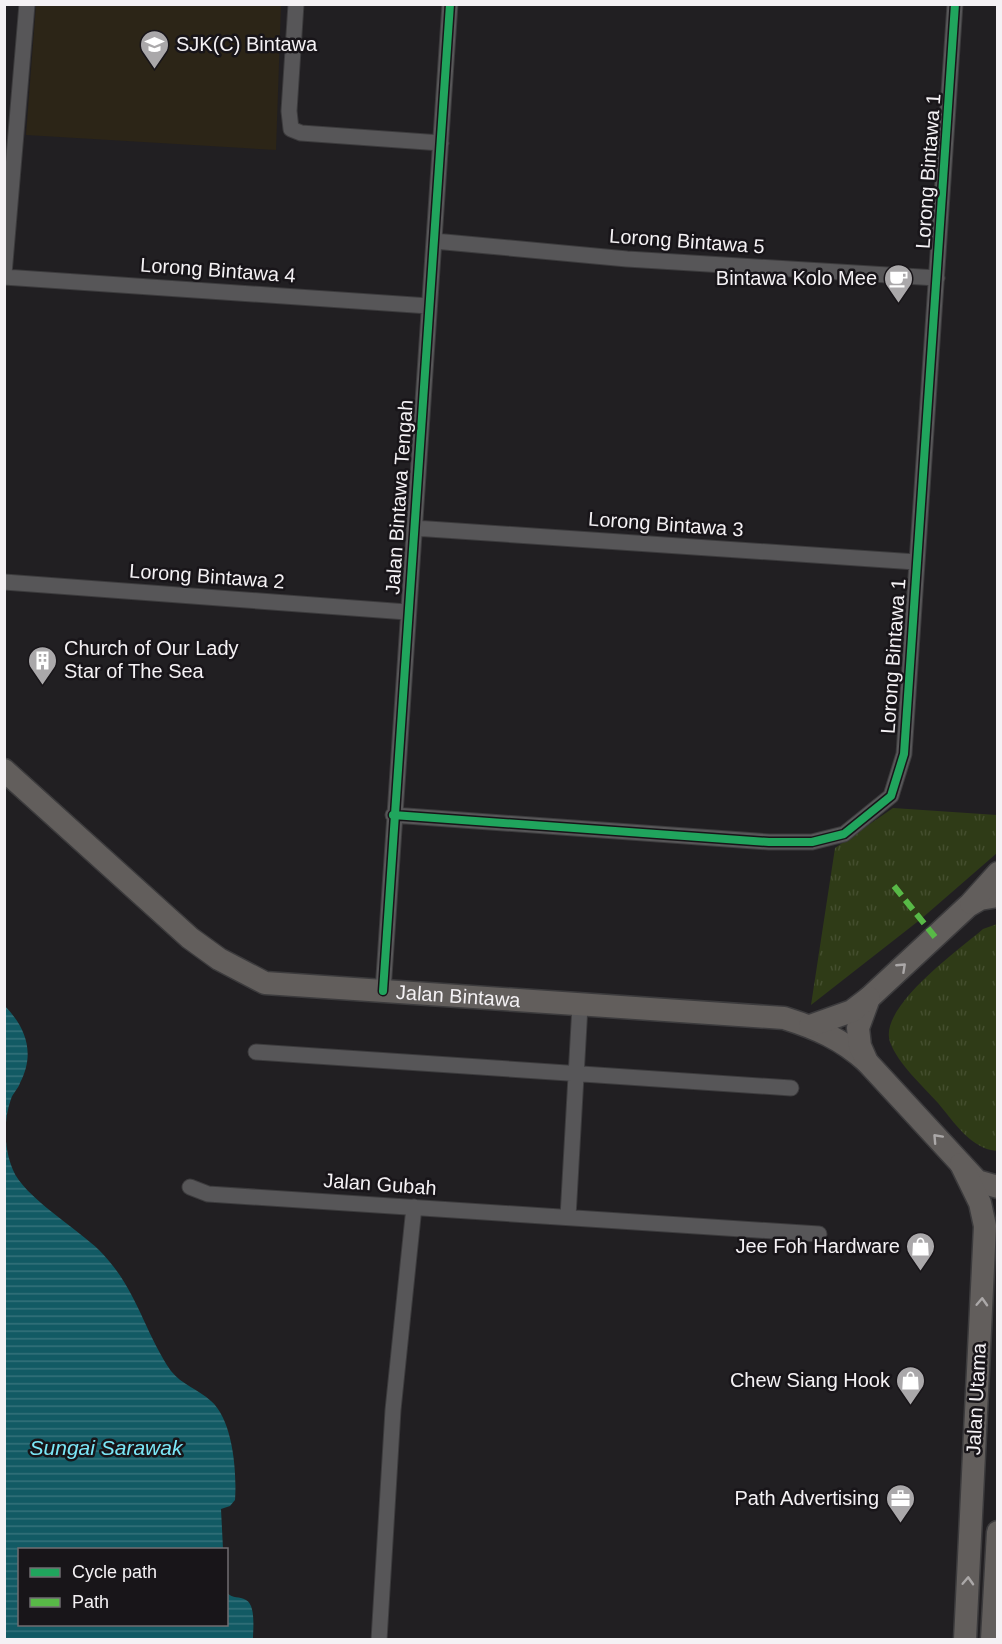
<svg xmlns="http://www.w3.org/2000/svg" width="1002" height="1644" viewBox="0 0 1002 1644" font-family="Arial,sans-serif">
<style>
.education{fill:#2c2517}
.grass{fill:url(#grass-tufts)}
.water{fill:url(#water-rules)}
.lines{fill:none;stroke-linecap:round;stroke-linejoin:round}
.street-casing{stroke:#3c3b3d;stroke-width:17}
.secondary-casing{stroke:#3c3b3d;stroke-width:25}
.street{stroke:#575658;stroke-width:15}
.secondary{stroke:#625e5c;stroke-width:22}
.quiet{stroke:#58b947;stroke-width:6;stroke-dasharray:12 6;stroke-linecap:butt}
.cycleway-casing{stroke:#181519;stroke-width:11}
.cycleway{stroke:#20a55d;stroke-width:8}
.oneway{stroke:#aba8a8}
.labels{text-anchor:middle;stroke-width:5;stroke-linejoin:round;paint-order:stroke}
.poi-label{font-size:20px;fill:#f4f1f4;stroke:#181519;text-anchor:end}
.street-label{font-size:20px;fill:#f4f1f4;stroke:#181519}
.water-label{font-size:21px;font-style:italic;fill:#7be7f7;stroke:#181519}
</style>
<defs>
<pattern id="grass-tufts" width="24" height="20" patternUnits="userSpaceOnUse" patternTransform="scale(1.5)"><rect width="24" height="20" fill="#2f3b17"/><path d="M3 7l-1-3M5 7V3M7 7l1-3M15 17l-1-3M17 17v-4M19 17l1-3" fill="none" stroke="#444e2e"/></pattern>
<pattern id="water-rules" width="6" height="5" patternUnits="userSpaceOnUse" patternTransform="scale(1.5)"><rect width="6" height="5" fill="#125a64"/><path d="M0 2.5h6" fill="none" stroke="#35727b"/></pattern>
</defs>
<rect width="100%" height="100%" fill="#211f22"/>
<!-- education -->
<path class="education" d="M36 5H281L276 150 26 135Z"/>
<!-- grass -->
<path class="grass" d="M893 808 997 815V853L921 919 811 1005 835 848Z
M997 924H998L997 1151C971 1149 954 1122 938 1103 923 1086 898 1064 890 1042 878 1007 959 950 983 929Z"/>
<!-- water -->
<path class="water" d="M5 1006C27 1029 35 1054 20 1083 18 1089 13 1093 11 1099 3 1121 4 1149 13 1170 23 1196 79 1230 99 1250 137 1288 143 1330 171 1371 181 1384 199 1390 211 1401 233 1420 237 1472 235 1500L230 1506 221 1509 223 1549 20 1550V1624H226L227 1593C233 1599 239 1596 246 1600 256 1605 253 1630 253 1639H5Z"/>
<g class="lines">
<defs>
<path id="street" d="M296 4 289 111 291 129 301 133 441 143
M434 241 627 259 937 278
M4 274 27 4
M4 277 429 306
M414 528 916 562
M4 582 407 612
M393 815 769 842H812L844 834 891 796 904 754 955 4
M383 991 450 4
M256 1052 791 1088
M190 1187 208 1194 819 1234
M568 1217 580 1006
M379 1640 393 1410 414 1207"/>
<g id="secondary">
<path id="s1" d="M4 770 190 938 219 959 265 983 784 1018C816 1028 842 1039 867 1062"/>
<path d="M998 896 980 899 968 906 869 998 858 1028 860 1046 867 1062 977 1181 998 1187"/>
<path d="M971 903 998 873"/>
<path d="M810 1026 852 1011 869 998"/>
<path d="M961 1164 980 1203 985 1226 965 1640"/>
<path d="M992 1640 998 1532"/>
</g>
</defs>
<!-- street casing -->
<use href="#street" class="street-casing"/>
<!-- secondary casing -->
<use href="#secondary" class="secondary-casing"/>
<!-- street -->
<use href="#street" class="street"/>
<!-- secondary -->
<use href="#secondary" class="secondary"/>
<!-- quiet -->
<path class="quiet" d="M894 886 935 937"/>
<defs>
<path id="cycleway" d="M393 815 769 842H812L844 834 891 796 904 754 955 4
M383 991 450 4"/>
</defs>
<!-- cycleway casing -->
<use href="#cycleway" class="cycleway-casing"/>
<!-- cycleway -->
<use href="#cycleway" class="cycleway"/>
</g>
<!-- one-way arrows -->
<defs><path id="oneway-chevron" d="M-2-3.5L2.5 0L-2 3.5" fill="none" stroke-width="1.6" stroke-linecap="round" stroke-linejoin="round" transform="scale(1.5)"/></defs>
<g class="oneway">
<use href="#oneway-chevron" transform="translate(902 967) rotate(-43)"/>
<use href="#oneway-chevron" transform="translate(937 1138) rotate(-133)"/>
<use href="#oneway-chevron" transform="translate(982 1302) rotate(-87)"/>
<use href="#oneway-chevron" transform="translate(968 1581) rotate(-87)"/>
</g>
<!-- icons -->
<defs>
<symbol id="school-pin" viewBox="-11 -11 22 30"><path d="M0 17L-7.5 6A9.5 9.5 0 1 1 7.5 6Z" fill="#aaa8aa" stroke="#181519"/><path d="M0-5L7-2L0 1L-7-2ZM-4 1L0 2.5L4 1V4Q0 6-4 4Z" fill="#fff"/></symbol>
<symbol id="cafe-pin" viewBox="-11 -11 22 30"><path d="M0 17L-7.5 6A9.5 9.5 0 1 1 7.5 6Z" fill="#aaa8aa" stroke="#181519"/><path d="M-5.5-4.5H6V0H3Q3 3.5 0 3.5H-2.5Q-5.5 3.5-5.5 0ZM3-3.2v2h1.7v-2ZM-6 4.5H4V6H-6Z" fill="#fff"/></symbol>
<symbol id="building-pin" viewBox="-11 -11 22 30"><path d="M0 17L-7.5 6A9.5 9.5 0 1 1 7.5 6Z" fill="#aaa8aa" stroke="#181519"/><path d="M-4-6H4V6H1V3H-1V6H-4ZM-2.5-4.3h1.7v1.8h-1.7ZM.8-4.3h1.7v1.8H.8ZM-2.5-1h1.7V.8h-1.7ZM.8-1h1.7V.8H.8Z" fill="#fff"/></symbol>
<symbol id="shop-pin" viewBox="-11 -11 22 30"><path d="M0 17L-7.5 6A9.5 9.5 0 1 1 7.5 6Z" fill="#aaa8aa" stroke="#181519"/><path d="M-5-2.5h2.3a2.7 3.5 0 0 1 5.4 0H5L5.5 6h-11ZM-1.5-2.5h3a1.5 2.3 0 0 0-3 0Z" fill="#fff"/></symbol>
<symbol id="office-pin" viewBox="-11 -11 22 30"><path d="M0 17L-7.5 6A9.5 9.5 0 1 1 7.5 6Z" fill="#aaa8aa" stroke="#181519"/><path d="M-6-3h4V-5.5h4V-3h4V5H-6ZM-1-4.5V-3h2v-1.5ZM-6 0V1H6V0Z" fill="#fff"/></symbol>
</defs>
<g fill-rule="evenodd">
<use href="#school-pin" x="138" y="28" width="33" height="45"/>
<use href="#cafe-pin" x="882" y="262" width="33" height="45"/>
<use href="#building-pin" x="26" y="644" width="33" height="45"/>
<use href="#shop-pin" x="904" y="1230" width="33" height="45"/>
<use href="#shop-pin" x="894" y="1364" width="33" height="45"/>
<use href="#office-pin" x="884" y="1482" width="33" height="45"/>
</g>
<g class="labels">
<!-- poi labels -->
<g class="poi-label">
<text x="176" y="51" text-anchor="start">SJK(C) Bintawa</text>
<text x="877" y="285">Bintawa Kolo Mee</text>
<text x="64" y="655" text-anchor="start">Church of Our Lady<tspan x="64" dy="23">Star of The Sea</tspan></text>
<text x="900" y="1253">Jee Foh Hardware</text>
<text x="890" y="1387">Chew Siang Hook</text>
<text x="879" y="1505">Path Advertising</text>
</g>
<!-- street labels -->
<g class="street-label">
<text transform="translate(928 171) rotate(-86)" y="7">Lorong Bintawa 1</text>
<text transform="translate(687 241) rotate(4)" y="7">Lorong Bintawa 5</text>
<text transform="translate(218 270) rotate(4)" y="7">Lorong Bintawa 4</text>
<text transform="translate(399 497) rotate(-86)" y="7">Jalan Bintawa Tengah</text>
<text transform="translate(666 524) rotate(4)" y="7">Lorong Bintawa 3</text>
<text transform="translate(207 576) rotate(4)" y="7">Lorong Bintawa 2</text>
<text transform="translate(893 656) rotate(-86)" y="7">Lorong Bintawa 1</text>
<text dy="7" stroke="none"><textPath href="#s1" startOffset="532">Jalan Bintawa</textPath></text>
<text transform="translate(380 1184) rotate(4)" y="7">Jalan Gubah</text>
<text transform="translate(976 1399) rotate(-87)" y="7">Jalan Utama</text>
</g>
<!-- water labels -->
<g class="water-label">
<text x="106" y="1455">Sungai Sarawak</text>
</g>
</g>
<!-- border -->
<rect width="1002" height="1644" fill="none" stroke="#f4f1f4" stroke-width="12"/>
<!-- legend -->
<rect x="18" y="1548" width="210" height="78" fill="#181519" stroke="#706d71" stroke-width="1.5"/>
<rect x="30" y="1568" width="30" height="9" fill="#20a55d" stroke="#706d71" stroke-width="1.5"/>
<text x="72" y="1578" font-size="18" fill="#f4f1f4">Cycle path</text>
<rect x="30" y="1598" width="30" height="9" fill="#58b947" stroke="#706d71" stroke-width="1.5"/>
<text x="72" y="1608" font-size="18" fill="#f4f1f4">Path</text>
</svg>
